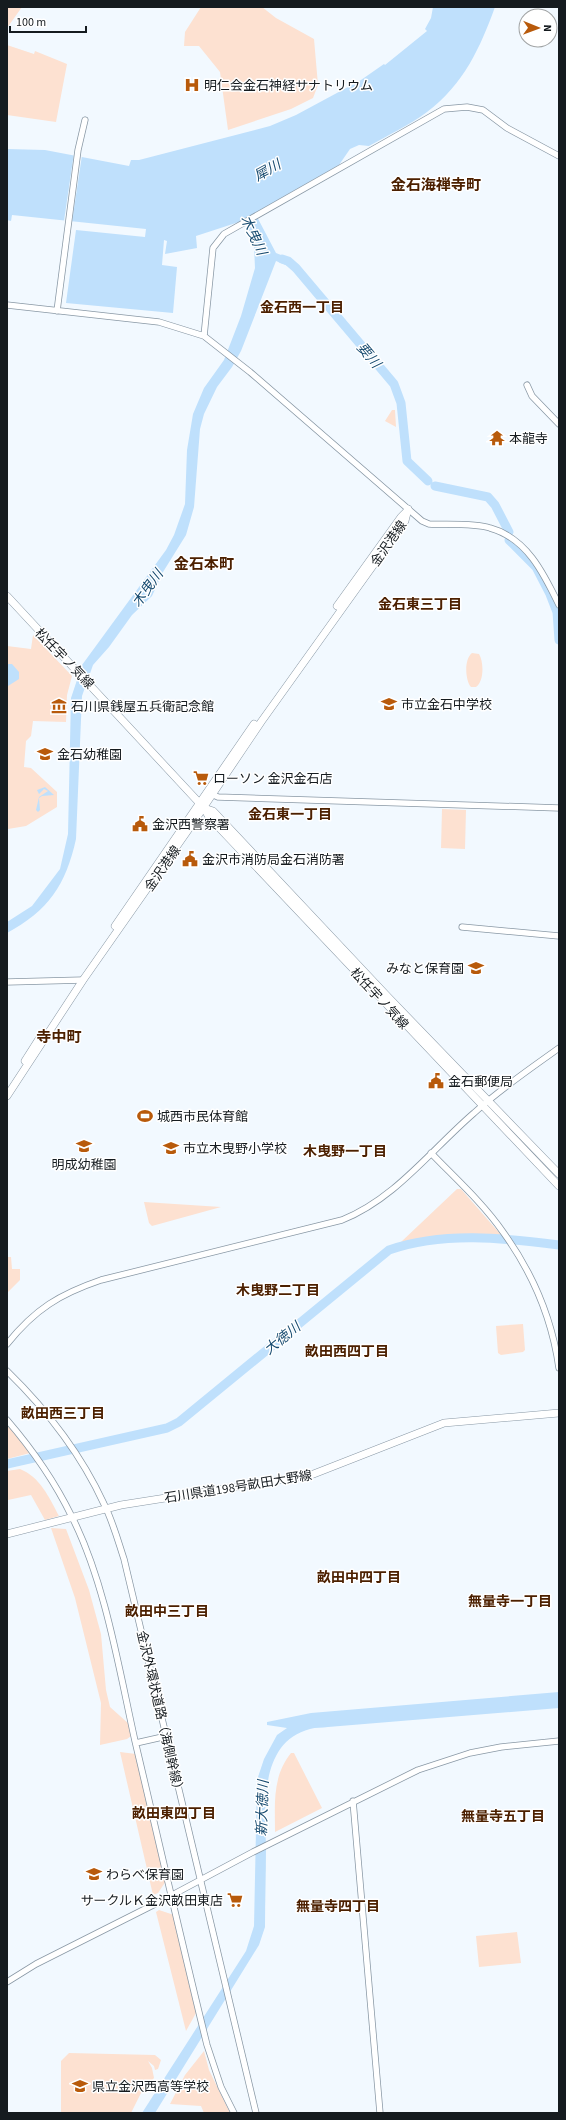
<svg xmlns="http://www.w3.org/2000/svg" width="566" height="2120" viewBox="0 0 566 2120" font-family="'Source Sans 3','Noto Sans JP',sans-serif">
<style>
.green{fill:#fde1d1}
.water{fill:#bfe0fc}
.pier{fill:#f2f9ff}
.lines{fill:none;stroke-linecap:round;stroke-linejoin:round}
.river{stroke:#bfe0fc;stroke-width:9}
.minor-casing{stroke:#8998a5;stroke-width:7}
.major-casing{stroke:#8998a5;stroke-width:8}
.minor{stroke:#fff;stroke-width:5.5}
.major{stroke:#fff;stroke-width:7}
.labels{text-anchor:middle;stroke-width:3;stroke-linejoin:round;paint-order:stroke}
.poi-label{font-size:13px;fill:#151b1f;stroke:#fff;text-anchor:start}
.street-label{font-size:13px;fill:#151b1f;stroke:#fff}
.water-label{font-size:14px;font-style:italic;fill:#174b70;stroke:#fff}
.neighbourhood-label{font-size:14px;font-weight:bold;fill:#4c2000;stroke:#fff}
.quarter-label{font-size:15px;font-weight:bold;fill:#4c2000;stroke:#fff}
</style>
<rect width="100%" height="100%" fill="#f2f9ff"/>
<!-- green -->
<path class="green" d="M7 7H22L7 28Z
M201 7H262L276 18 314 39 318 85 313 98 291 109 228 130 220 72 199 46H184L185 32Z
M7 45 34 54 35 51 67 64 56 122 7 115Z
M392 410H395L396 427 385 421Z
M33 635 72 676 67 695 66 722 33 721 31 736 26 741 24 767 31 768 57 792V807L26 826 8 829 7 646 31 649Z
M472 653 479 654C484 662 484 682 476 687H471C465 680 464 659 472 653Z
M442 809 466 810 465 849 441 848Z
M457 1189H461L502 1236 486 1234 401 1242Z
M144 1202 221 1207 152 1226 149 1223Z
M7 1257H11L12 1269H20V1280L8 1292Z
M523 1324 525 1350 523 1352 501 1355 498 1353 496 1326Z
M7 1424 30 1453 7 1459Z
M20 1469C40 1477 49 1497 59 1516L45 1520 31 1495 8 1500 7 1471Z
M51 1528 66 1529 89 1590 101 1634 106 1690 110 1707 129 1724 131 1736 127 1739 100 1745 101 1703 75 1598Z
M120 1752 136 1754 166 1881 158 1893 153 1895Z
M291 1753H294L322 1808 275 1832C275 1803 272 1777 291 1753Z
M159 1910 174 1915 196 2013 186 2031 156 1912Z
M517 1932 521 1963 479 1967 476 1936Z
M204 2051 209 2070 230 2113H204L201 2106 170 2104 185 2075Z
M69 2053 155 2055 161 2060 158 2069 155 2070 154 2066 148 2061 152 2068 154 2078 142 2091 131 2113H61V2061Z"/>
<!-- water -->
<path class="water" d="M433 7H495C480 48 464 84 427 112 410 125 388 135 369 146L359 145 350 149 339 165 255 213 276 253 291 259 294 263 288 266 276 261 241 351 232 367 217 387 204 414 200 429 194 507 186 535 163 572 152 596 132 615 109 647 93 665 82 696 76 839C66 885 48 911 7 933V922L32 906 60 869 68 834 71 698 82 665 166 550 174 535 185 504 187 450 193 414 204 388 224 360 241 316 255 268 254 246 249 231 242 221 196 236 197 248 165 254 167 241 164 240 162 265 177 267 173 313 66 303 76 230 145 237 146 229 12 215 11 221 7 220V149L45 150 129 166 131 160H139L270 126 296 115 361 80 384 64 385 65 427 31 425 29 431 18Z
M7 664H12L19 672V679L8 686Z
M45 787 54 795 42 796 39 798 40 810 38 812 36 810 39 797 48 791 44 789 39 794 37 790Z
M559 1692V1708L328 1727C322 1728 316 1727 310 1729 259 1742 265 1808 266 1847 266 1874 265 1900 265 1927L259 1945 155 2113H142L246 1951 254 1926 257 1780 264 1759 277 1735 287 1728 267 1725V1722L311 1713Z"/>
<!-- pier -->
<path class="pier" d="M74 153 82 155 72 222 64 221Z"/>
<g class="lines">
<!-- river -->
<path class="river" d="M282 259 288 261 296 268 394 384 401 403 407 461 428 481
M435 486 488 497 495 505 509 532
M509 540 536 567 550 594 557 612 559 640
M7 1464 167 1428 179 1422 389 1250C443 1231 504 1238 559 1245"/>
<defs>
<path id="minor" d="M7 305 159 322 204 336 213 248 224 234 444 109 467 107 483 110 507 128 559 156
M57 311 78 150 85 120
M204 336 250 372 422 521 429 524C446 525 475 523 490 528 527 538 544 574 559 605
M527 385 532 396 559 424
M209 793 218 797 559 808
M462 927 559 936
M7 982 83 980
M431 1153C455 1178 483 1203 503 1232 532 1272 552 1319 559 1368
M7 1344C35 1309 60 1294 101 1280L342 1220C395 1199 431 1150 474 1113 500 1089 530 1069 559 1048
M7 1371C47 1410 81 1454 104 1504 113 1522 118 1541 124 1559L256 2113
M7 1420C32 1449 55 1482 72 1517 105 1582 119 1669 135 1741 159 1842 182 1944 207 2045L221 2087 234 2113
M136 1743 167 1736
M353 1801 380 2113
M7 1982 36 1964 161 1901 253 1852 418 1770 470 1753 501 1747 559 1741"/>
<path id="major" d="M7 596 204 808 209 817 559 1186
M337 606 401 517 408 510
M204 808 213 811 388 997 559 1174
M115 926 254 724
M25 1061 39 1039
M7 1096 83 980 193 823 261 722 405 521 408 509
M7 1534 121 1505 311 1475 444 1423 559 1413"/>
</defs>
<!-- minor casing -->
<use href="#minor" class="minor-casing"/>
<!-- major casing -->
<use href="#major" class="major-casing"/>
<!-- minor -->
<use href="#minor" class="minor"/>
<!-- major -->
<use href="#major" class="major"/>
</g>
<!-- icons -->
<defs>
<symbol id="hospital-bare" viewBox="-9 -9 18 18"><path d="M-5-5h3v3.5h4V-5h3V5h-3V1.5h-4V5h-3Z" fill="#b85a0b" stroke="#fff" stroke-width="2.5" paint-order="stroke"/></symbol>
<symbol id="temple-bare" viewBox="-9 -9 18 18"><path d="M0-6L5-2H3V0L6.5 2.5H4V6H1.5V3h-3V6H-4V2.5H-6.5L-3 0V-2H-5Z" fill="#b85a0b" stroke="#fff" stroke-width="2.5" paint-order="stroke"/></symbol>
<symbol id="school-bare" viewBox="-9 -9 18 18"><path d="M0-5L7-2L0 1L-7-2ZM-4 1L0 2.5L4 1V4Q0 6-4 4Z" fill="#b85a0b" stroke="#fff" stroke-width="2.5" paint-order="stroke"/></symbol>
<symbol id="museum-bare" viewBox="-9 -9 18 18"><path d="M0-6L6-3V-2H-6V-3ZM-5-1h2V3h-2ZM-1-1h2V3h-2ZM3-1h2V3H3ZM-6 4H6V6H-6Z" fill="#b85a0b" stroke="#fff" stroke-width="2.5" paint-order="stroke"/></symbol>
<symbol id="supermarket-bare" viewBox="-9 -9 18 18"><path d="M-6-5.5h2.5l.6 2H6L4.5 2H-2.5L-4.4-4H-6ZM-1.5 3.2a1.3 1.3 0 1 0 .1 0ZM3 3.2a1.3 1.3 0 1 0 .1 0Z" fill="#b85a0b" stroke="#fff" stroke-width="2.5" paint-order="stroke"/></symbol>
<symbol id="civic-bare" viewBox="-9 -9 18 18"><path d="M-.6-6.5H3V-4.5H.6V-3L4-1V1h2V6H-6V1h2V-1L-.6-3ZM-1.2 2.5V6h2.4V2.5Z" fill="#b85a0b" stroke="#fff" stroke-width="2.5" paint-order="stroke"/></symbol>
<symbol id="stadium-bare" viewBox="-9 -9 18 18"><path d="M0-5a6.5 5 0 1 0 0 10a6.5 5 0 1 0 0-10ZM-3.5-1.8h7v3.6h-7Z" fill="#b85a0b" stroke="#fff" stroke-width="2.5" paint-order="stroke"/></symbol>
</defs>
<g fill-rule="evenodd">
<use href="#hospital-bare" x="181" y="74" width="22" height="22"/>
<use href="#temple-bare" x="486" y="427" width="22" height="22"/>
<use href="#school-bare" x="378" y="693" width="22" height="22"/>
<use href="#museum-bare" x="48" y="695" width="22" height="22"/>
<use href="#school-bare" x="34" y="743" width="22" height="22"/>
<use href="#supermarket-bare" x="190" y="767" width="22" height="22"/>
<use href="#civic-bare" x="129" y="813" width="22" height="22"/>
<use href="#civic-bare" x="179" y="848" width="22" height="22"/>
<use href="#school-bare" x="465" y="957" width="22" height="22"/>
<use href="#civic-bare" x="425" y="1070" width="22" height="22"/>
<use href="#stadium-bare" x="134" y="1105" width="22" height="22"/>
<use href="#school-bare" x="73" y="1135" width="22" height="22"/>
<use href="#school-bare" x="160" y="1137" width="22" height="22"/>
<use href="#school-bare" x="83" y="1863" width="22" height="22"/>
<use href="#supermarket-bare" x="224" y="1889" width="22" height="22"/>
<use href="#school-bare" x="69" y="2075" width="22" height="22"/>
</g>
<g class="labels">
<!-- poi labels -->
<g class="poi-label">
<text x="204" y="90">明仁会金石神経サナトリウム</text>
<text x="509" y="443">本龍寺</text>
<text x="401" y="709">市立金石中学校</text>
<text x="71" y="711">石川県銭屋五兵衛記念館</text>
<text x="57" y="759">金石幼稚園</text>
<text x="213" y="783">ローソン 金沢金石店</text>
<text x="152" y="829">金沢西警察署</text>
<text x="202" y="864">金沢市消防局金石消防署</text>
<text x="464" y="973" text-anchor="end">みなと保育園</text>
<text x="448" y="1086">金石郵便局</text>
<text x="157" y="1121">城西市民体育館</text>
<text x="183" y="1153">市立木曳野小学校</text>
<text x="84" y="1169" text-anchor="middle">明成幼稚園</text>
<text x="106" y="1879">わらべ保育園</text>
<text x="223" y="1905" text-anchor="end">サークルＫ金沢畝田東店</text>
<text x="92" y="2091">県立金沢西高等学校</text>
</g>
<!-- street labels -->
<g class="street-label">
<text transform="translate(388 543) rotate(-55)" y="5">金沢港線</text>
<text transform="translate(65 658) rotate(46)" y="5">松任宇ノ気線</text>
<text transform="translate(162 868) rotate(-55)" y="5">金沢港線</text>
<text transform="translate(380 998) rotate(47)" y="5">松任宇ノ気線</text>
<text transform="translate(238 1486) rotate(-9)" y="5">石川県道198号畝田大野線</text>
<text transform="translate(161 1713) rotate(77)" y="5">金沢外環状道路（海側幹線）</text>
</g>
<!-- water labels -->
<g class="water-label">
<text transform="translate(267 170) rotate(-29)" y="5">犀川</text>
<text transform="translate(254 235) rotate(65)" y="5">木曳川</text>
<text transform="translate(369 355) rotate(50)" y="5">要川</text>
<text transform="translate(147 588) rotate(-54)" y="5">木曳川</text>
<text transform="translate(282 1338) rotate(-39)" y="5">大徳川</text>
<text transform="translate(262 1808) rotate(-88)" y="5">新大徳川</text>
</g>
<!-- neighbourhood labels -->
<g class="neighbourhood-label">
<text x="302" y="312">金石西一丁目</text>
<text x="420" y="609">金石東三丁目</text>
<text x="290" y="819">金石東一丁目</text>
<text x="345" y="1156">木曳野一丁目</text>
<text x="278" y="1295">木曳野二丁目</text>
<text x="347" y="1356">畝田西四丁目</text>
<text x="63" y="1418">畝田西三丁目</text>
<text x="359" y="1582">畝田中四丁目</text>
<text x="510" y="1606">無量寺一丁目</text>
<text x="167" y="1616">畝田中三丁目</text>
<text x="174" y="1818">畝田東四丁目</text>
<text x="503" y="1821">無量寺五丁目</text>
<text x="338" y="1911">無量寺四丁目</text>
</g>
<!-- quarter labels -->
<g class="quarter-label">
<text x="436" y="190">金石海禅寺町</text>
<text x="204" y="569">金石本町</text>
<text x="59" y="1042">寺中町</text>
</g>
</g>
<!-- border -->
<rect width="566" height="2120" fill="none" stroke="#151b1f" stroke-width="16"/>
<!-- north arrow -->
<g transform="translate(538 28) rotate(91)"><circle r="19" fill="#ffffff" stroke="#a1a4a5"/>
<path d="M0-3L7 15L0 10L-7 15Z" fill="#b85a0b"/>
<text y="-6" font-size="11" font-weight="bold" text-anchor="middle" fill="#151b1f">N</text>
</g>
<!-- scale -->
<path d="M10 26v6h76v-6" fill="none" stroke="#151b1f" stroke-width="2"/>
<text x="16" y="26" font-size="12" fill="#151b1f" stroke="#ffffff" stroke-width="3" paint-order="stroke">100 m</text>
</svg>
